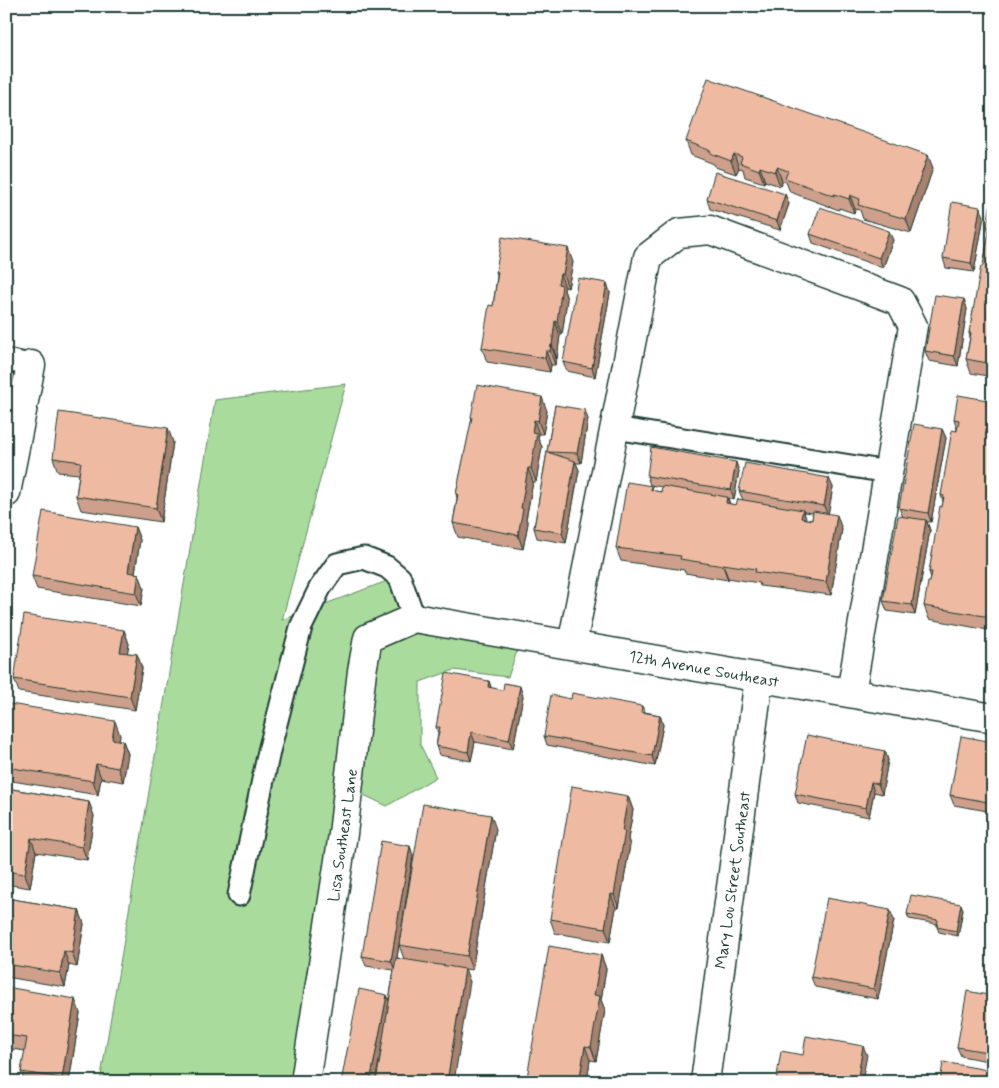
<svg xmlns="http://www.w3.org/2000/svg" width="999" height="1088" viewBox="0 0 999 1088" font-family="Mynerve,sans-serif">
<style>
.green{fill:#a9db9c;stroke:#648c68}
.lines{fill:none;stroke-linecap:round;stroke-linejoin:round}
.lane-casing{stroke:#1f3d34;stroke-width:25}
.street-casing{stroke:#1f3d34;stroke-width:31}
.lane{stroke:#fff;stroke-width:21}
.street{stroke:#fff;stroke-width:28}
.wall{fill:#cea08b;stroke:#1f3d34;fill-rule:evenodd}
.shaded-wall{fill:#a78271;stroke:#1f3d34}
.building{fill:#efbaa2;stroke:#1f3d34}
.labels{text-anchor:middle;stroke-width:4;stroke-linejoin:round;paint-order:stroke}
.street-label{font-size:16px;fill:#1f3d34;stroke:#fff}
</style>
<rect width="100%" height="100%" fill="#fff"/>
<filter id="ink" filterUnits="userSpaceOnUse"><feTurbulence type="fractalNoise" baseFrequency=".02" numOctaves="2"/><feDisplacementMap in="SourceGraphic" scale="10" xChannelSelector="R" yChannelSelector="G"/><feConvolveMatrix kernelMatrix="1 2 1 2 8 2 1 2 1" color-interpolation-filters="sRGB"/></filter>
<g filter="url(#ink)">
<!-- green -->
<path class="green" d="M346 384 282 620 387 581 414 618 522 637 508 677 454 670 420 682V744L436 777 387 806 349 788 305 1082H100L215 400Z"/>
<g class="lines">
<defs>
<path id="lane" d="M6 360 31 365
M615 428 888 472
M239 895 269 751 301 627 320 588 337 564 364 558 387 567 400 578 414 618"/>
<path id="street" d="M6 493 31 365
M572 645 648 257 679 233 710 230 900 301 913 326 851 693
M305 1082 343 834 362 671 368 638 414 618 993 718
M705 1082 759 678"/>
</defs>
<!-- lane casing -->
<use href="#lane" class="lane-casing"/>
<!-- street casing -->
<use href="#street" class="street-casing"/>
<!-- lane -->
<use href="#lane" class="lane"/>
<!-- street -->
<use href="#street" class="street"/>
</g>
<!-- wall -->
<path class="wall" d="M686 141 933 168 911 233 863 219 860 210 855 209 854 213 839 208V210L790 192 786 182 782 181 780 186 765 181 764 183 745 177 743 169 739 168 736 174 715 167 714 164 691 155Z
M785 194 789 204 780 230 710 209 707 199Z
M993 202V377L971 373 966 359 970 337 969 333 983 266 989 233 987 226Z
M984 216 974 272 946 268 943 258Z
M810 234 893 240 883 268 813 243Z
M573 262 568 288 565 287 564 290 567 299 562 335H560L557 359 556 358 555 365H551L550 372 487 362 482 348 493 306 497 276 496 271Z
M607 283 610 293 595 377 567 371 563 362Z
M964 299 967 309 958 366 929 361 925 351Z
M993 401V631L929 619 924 606 931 578 929 572 943 502 941 495 957 429 954 419Z
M555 405 588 419 581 463H576L579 470 566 543 537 538 534 528Z
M547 411 543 434H539L538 438 542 447 536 482H533L526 519 528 523 523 549 458 537 453 523 457 498 456 494 472 420 471 417Z
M942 429 946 438 931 522H927L930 530 915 615 887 611 883 601 903 517 899 508Z
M173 442 161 522 81 510 76 496 79 474 58 472 53 458Z
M739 471 734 500 728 498 730 504 736 505 743 500 739 491 833 487 828 513 842 529 831 595 760 586 759 583 728 578V580L685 573 684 570 621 561 616 548 652 486 653 491 661 492 662 487 650 485 647 476ZM804 512 813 513 812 520 806 519Z
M135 527 140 540 135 573 139 574 144 588 141 606 37 589 32 576Z
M124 630 129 644 127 653 137 654 142 668 135 710 19 692 14 679Z
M489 681 491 688 523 696 513 749 475 742 471 761 439 755 436 746 438 734 436 727Z
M571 699 642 706 645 712 660 715 663 725 655 766 547 745 544 736Z
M6 725 120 735 119 740 123 741 128 754 123 782 101 778 98 795 6 780Z
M993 742V812L954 805 950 795Z
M885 751 888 760 882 794 874 792 869 817 798 803 795 794Z
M6 788 89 802 94 816 87 860 36 852 30 888 6 884Z
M628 796 633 810 628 839 630 845 619 908H616L610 942 555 933 550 919Z
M496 829 472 970 465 969 470 982 381 1052 387 995 389 1001 394 970 366 966 362 956 410 846 413 856 397 958 404 959 399 945Z
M6 898 79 910 84 924 77 967 69 965 65 987 6 977Z
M963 909 958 936 939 932 937 927V924L909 919 907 914Z
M894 920 878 999 815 987 811 977Z
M601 955 606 969 601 1000 605 1010 596 1061 590 1060 587 1082H528L527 1078Z
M6 987 80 1013 69 1082H25L21 1072 25 1051 6 1048Z
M993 996V1062L961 1056 957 1047Z"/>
<!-- shaded-wall -->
<path class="shaded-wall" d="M734 154 739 168 736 174 731 161Z
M928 155 933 168 911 233 906 219Z
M760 167 765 181 764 183 759 170Z
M777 167 782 181 780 186 775 172Z
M785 194 789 204 780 230 777 221Z
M850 195 855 209 854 213 849 199Z
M980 207 984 216 974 272 971 263Z
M889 231 893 240 883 268 879 258Z
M568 248 573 262 568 288 563 274Z
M560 274 565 287 564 290 567 299 562 335 557 322 558 284Z
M607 283 610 293 595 377 592 368Z
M964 299 967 309 958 366 954 356Z
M555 321 560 335 557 359 552 345Z
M551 345 556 358 555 365 550 351Z
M546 351 551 365 550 372 545 358Z
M542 397 547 411 543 434 538 421Z
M585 410 588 419 581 463 577 453Z
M534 420 539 434 538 438 542 447 536 482 531 468 532 432Z
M168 428 173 442 161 522 156 508Z
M942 429 946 438 931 522 928 513Z
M575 461 579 470 566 543 562 533Z
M736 462 739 471 734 500 731 490Z
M528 468 533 482 526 519 528 523 523 549 518 535 521 508Z
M829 478 833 487 828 516 824 506Z
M727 497 732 510 726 503Z
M803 510 808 524 801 518Z
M837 515 842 529 831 595 826 582Z
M926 520 930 530 915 615 912 605Z
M135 527 140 540 133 586 128 572Z
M723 564 728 578V580L723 566Z
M139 574 144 588 141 606 136 593Z
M993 601V625L990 617Z
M124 630 129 644 125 666 120 652Z
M137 654 142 668 135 710 130 697Z
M489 681 492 690 488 687Z
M520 686 523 696 513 749 509 740Z
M660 715 663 725 655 766 652 756Z
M115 721 120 735 117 753 112 739Z
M471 732 475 742 471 761 468 752Z
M123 741 128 754 123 782 118 768Z
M885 751 888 760 882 794 878 784Z
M96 764 101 778 98 795 93 781Z
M871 782 874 792 869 817 866 808Z
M628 796 633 810 628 839 630 845 619 908 614 895 622 831Z
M89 802 94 816 87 860 82 847Z
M491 815 496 829 472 970 467 956Z
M31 838 36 852 30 888 25 874Z
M410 846 413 856 395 970 391 961Z
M611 894 616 908 610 942 605 928Z
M961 904 963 909 958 936 956 931Z
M79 910 84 924 77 967 72 953Z
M890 910 894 920 878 999 874 989Z
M64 951 69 965 65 987 60 973Z
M601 955 606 969 601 1000 605 1010 596 1061 591 1047 594 995Z
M465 969 470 982 454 1082H447Z
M387 995 390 1004 375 1082H370Z
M75 999 80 1013 69 1082H63L62 1078Z
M585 1046 590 1060 587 1082H579Z
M863 1046 867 1055 862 1082H857Z"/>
<!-- building -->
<path class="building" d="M708 78 928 155 906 219 858 205 860 199 850 195 849 199 834 194V196L785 178 788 171 777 167 775 172 760 167 759 170 740 163 742 157 734 154 731 161 710 153 711 151 686 141Z
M715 172 785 194 777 221 707 199Z
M952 202 980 207 971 263 943 258Z
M991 202H993V364L966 359 971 333H969L981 266H983L990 227 987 226Z
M820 207 889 231 879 258 810 234Z
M502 237 568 248 563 274H560L558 284 562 285 557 322 555 321 552 345H551L550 351H546L545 358 482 348 489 305 493 306 498 272 496 271Z
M578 278 607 283 592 368 563 362Z
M935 295 964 299 954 356 925 351Z
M477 385 542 397 538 421 534 420 532 432 537 433 531 468H528L521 508 523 509 518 535 453 523 458 494H456L472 417H471Z
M958 395 993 401V601L990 617 924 606 928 582H930L932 572H929L940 506 942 507 944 496 941 495 952 430 957 431 959 420 954 419Z
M555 405 585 410 577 453 547 452 575 461 562 533 534 528Z
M59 412 168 428 156 508 76 496 81 462 53 458Z
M914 424 942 429 928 513 899 508Z
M651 447 736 462 731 490 647 476Z
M745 463 829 478 824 506 739 491Z
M627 482 652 486 651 490 661 492 662 486 727 497 726 503 736 505 738 499 803 510 801 518 812 520 813 511 837 515 826 582 755 572 756 569 723 564V566L680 559 681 556 616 548Z
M43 511 135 527 128 572 139 574 136 593 32 576Z
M898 516 926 520 912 605 883 601Z
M24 615 124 630 120 652 137 654 130 697 14 679Z
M446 673 489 681 488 687 503 690 504 683 520 686 509 740 471 732 468 752 436 746 440 727H436Z
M572 693 642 706 641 712 660 715 652 756 544 736 551 695 571 699Z
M10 704 115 721 112 739 123 741 118 768 96 764 93 781 6 767V725Z
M807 735 885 751 878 784 871 782 866 808 795 794Z
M961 736 993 742V803L950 795Z
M572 786 628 796 622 831H625L614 895 611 894 605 928 550 919Z
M6 788 89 802 82 847 31 838 25 874 6 871Z
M423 804 491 815 467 956 399 945Z
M381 841 410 846 391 961 362 956Z
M911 895 961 904 956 931 937 927 938 920 907 914Z
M6 898 79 910 72 953 64 951 60 973 6 964Z
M827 898 890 910 874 989 811 977Z
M549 946 601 955 594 995 600 996 591 1047 585 1046 579 1082H550L527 1078Z
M396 958 465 969 447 1082H376Z
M6 987 75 999 62 1078 21 1072 27 1038 6 1035Z
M359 989 387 995 370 1082H341Z
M967 991 993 996V1053L957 1047Z
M806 1036 863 1046 857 1082H776L781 1051 803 1055Z
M943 1062 993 1071V1082H940Z"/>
</g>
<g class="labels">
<!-- street labels -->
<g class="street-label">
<text transform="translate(704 668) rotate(10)" y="6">12th Avenue Southeast</text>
<text transform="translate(342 835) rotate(-82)" y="6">Lisa Southeast Lane</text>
<text transform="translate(732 880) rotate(-82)" y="6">Mary Lou Street Southeast</text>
</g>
</g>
<!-- margin -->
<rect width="999" height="1088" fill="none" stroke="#fff" stroke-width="25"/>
<rect x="12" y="12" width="974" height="1063" fill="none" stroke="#1f3d34" stroke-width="2" filter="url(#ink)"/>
</svg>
